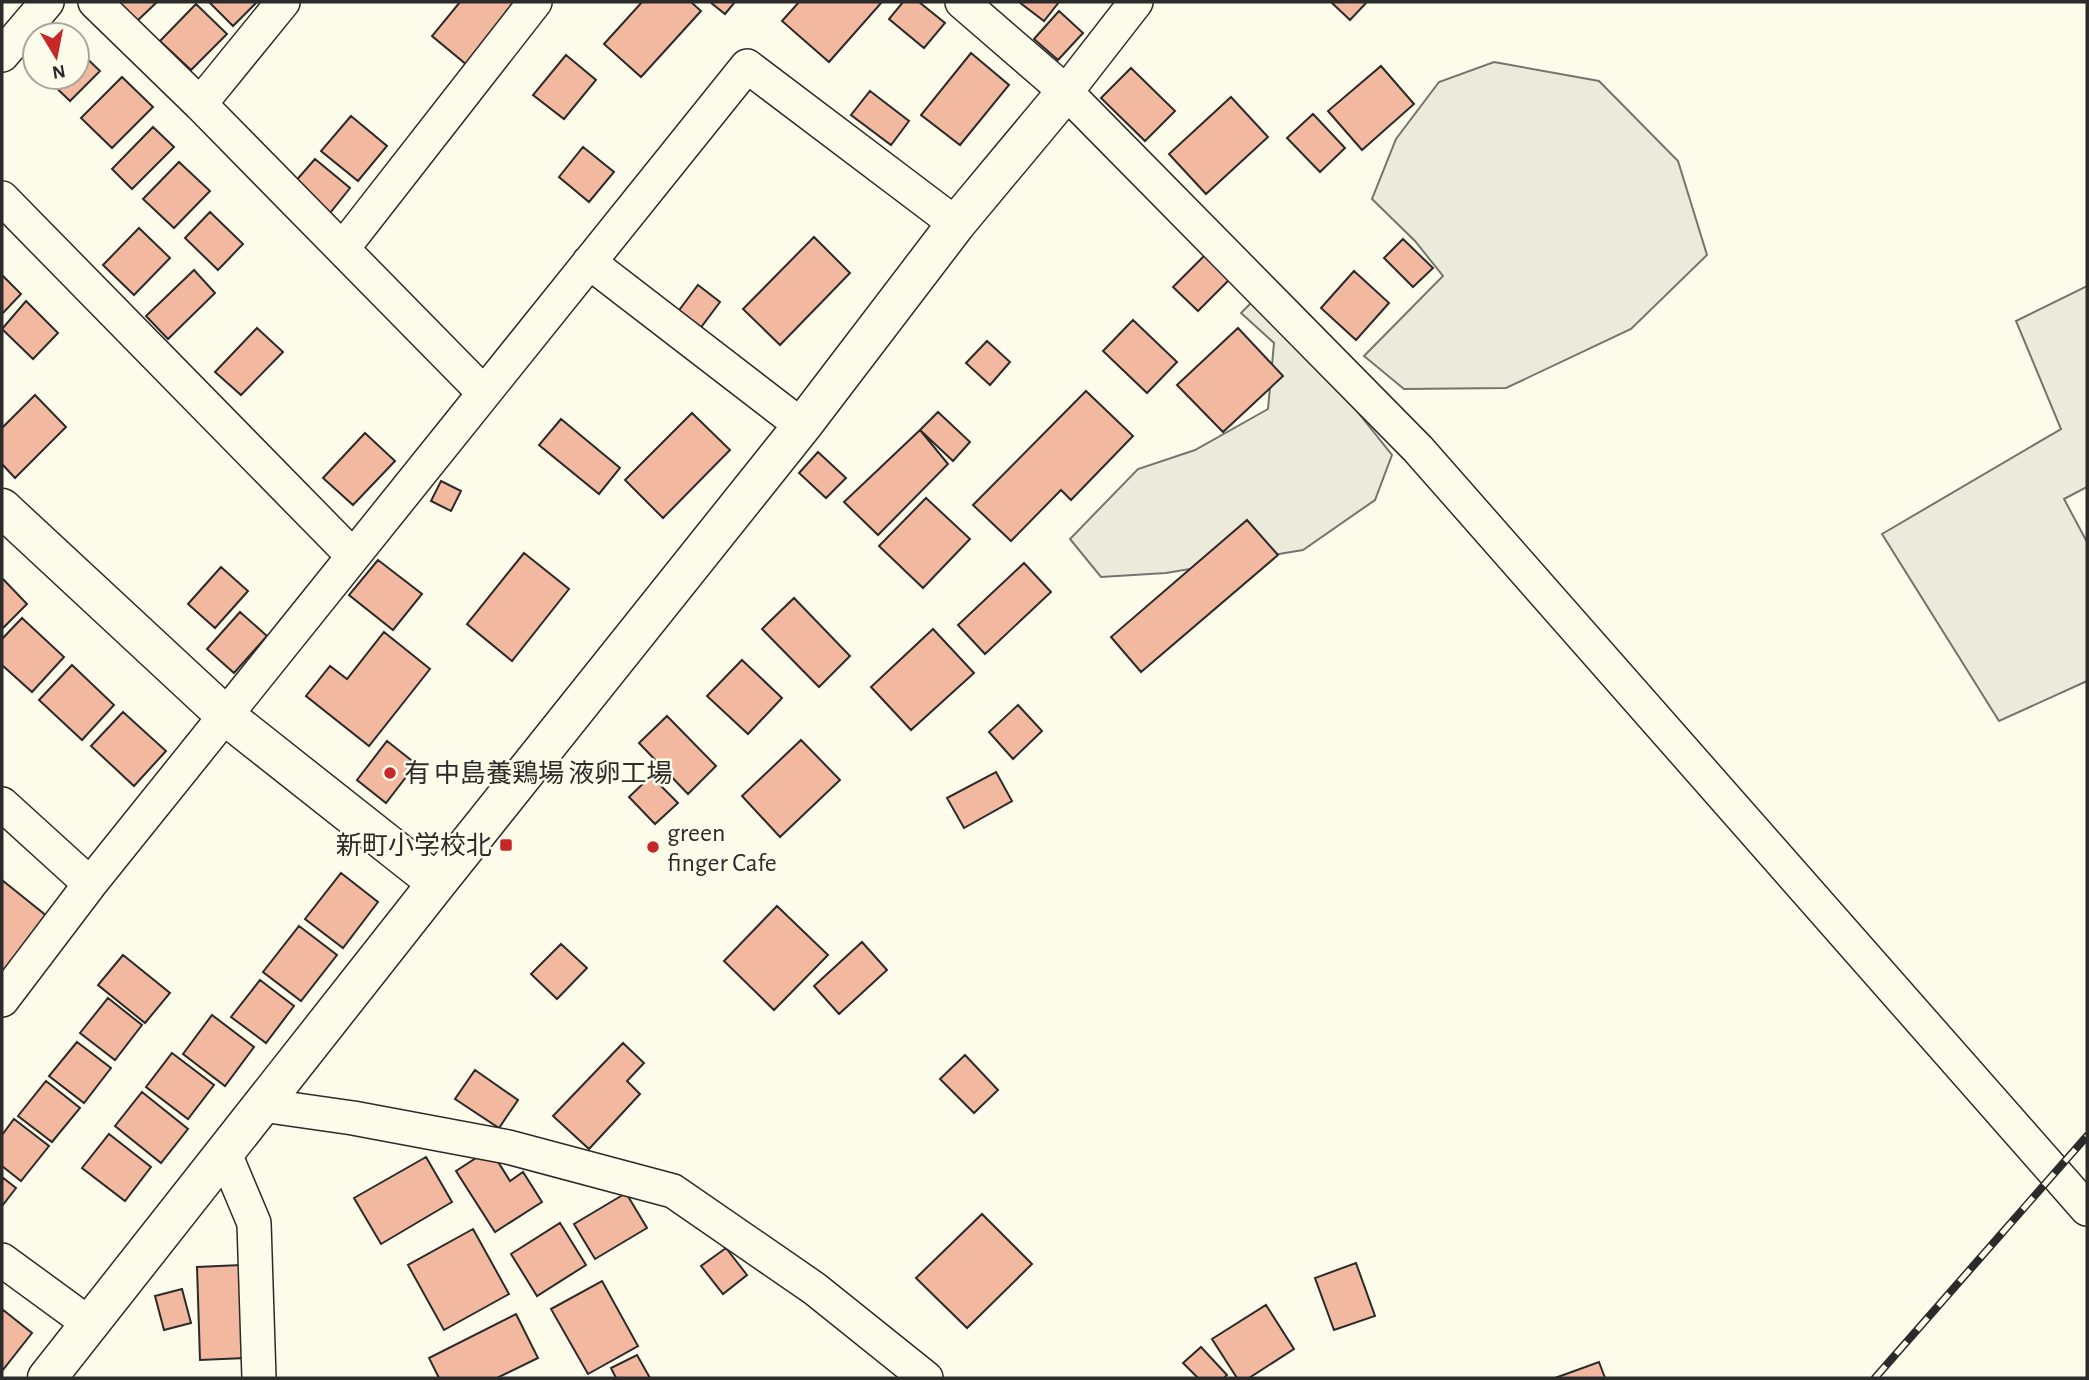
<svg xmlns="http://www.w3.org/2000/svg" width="2089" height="1380" viewBox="0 0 2089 1380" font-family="'Alegreya Sans','Noto Sans JP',sans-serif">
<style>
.green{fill:#ecebdb;stroke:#74746e;stroke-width:2}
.building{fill:#f2b8a0;stroke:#2b2b2b;stroke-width:2}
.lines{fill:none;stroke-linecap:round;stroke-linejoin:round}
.minor-casing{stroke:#2b2b2b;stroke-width:36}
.tertiary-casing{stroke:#2b2b2b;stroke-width:41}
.minor{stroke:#fdfbea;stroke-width:33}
.tertiary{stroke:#fdfbea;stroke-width:38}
.rail-casing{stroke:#2b2b2b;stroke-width:8}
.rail{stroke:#fdfbea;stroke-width:5;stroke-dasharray:16;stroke-linecap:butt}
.poi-dot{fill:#c62828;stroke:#fdfbea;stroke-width:2.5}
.labels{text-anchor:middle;stroke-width:5;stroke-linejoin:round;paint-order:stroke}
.poi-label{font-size:26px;fill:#2b2b2b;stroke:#fdfbea;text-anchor:start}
</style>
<rect width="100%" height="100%" fill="#fdfbea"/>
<!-- green -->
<path class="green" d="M1494 62 1599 81 1678 161 1707 255 1631 329 1506 388 1404 389 1364 356 1443 276 1415 241 1372 199 1396 139 1439 82Z
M2087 286V487L2064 499 2087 542V681L1999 721 1882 534 2061 429 2016 321Z
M1255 299 1328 375 1392 455 1375 500 1303 550 1166 573 1101 577 1070 539 1138 469 1195 450 1268 409 1274 343 1241 313Z"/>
<!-- building -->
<path class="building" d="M115 2H157L136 22Z
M209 2H257L233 26Z
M460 2H516L467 65 432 36Z
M642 2H691L701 11 641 77 604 44Z
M710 2H735L725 14Z
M799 2H882L829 62 782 21Z
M903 2H919L945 23 924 48 889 19Z
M1019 2H1059L1044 21Z
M1331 2H1367L1350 20Z
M196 4 227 34 191 70 160 41Z
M1059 11 1083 33 1058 60 1034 39Z
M77 49 100 71 70 101 45 77H77Z
M971 53 1009 85 960 145 921 115Z
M566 55 596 80 564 119 533 95Z
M1381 66 1414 104 1362 150 1328 111Z
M1131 68 1175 111 1145 141 1101 98Z
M122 77 153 107 112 148 81 118Z
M870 91 909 121 891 145 851 115Z
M1231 97 1268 137 1206 194 1169 154Z
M1313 114 1345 148 1320 172 1287 138Z
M351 116 387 146 358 181 321 151Z
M153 127 174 147 132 189 112 169Z
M583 147 614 172 589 202 559 177Z
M315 159 350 188 330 213 294 183Z
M179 162 210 191 174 228 143 199Z
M210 212 243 244 218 270 185 238Z
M139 228 170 258 134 295 103 265Z
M814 237 850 273 780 345 743 309Z
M1403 239 1433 268 1413 287 1384 258Z
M1207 253 1231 278 1198 311 1173 287Z
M194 270 215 293 168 339 146 316Z
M1354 271 1389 303 1356 340 1321 308Z
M2 275 21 294 2 314Z
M698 285 720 302 699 330 677 313Z
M26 301 58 333 33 359 2 329Z
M1133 320 1177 362 1147 393 1103 351Z
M257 328 283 352 241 395 215 372Z
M1238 328 1283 376 1223 432 1177 385Z
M987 341 1010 362 990 385 966 363Z
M1086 391 1133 436 1071 500 1061 490 1011 541 973 505Z
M35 395 66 427 15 478 2 464V428Z
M938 412 970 442 953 461 920 430Z
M692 413 730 450 663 518 625 480Z
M561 419 620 468 599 494 539 445Z
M920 430 948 464 878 535 844 502Z
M365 433 395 461 353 505 323 478Z
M818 452 846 478 826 498 799 473Z
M441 481 461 491 451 511 431 501Z
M926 498 970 539 923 588 879 546Z
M1247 520 1278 555 1141 672 1111 637Z
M524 553 569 589 512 661 467 624Z
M378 560 422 594 393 630 349 595Z
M1024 563 1051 592 985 654 958 625Z
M221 567 248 591 215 628 188 604Z
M2 578 27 604 2 629Z
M794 598 850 656 819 687 762 629Z
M240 612 267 636 234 673 207 649Z
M22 618 64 657 32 692 2 665V639Z
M933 629 974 673 911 730 871 687Z
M384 632 430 669 369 746 306 696 330 666 347 679Z
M742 660 782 698 748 734 707 696Z
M72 665 114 705 82 740 39 700Z
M1018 705 1042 731 1013 759 989 732Z
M123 712 166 751 134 786 91 746Z
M667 716 716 766 688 794 639 743Z
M801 740 840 780 780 837 742 796Z
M387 741 416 764 386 803 357 780Z
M996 772 1012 801 964 828 947 798Z
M651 776 678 803 655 824 629 797Z
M341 873 378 902 343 948 305 919Z
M2 880 48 917 2 975Z
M777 906 828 955 774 1010 724 961Z
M299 926 337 955 301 1001 263 972Z
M862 942 887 970 839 1014 814 986Z
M561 944 587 968 557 999 531 974Z
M123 955 170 993 145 1023 98 985Z
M260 980 294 1006 266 1043 231 1017Z
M108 998 142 1025 115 1060 80 1033Z
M212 1015 254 1047 225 1086 183 1054Z
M77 1042 111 1068 84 1103 49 1076Z
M623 1043 644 1063 627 1081 640 1094 589 1149 553 1116Z
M172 1053 214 1085 188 1119 146 1087Z
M965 1055 998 1090 974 1113 940 1079Z
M475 1070 518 1100 499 1128 455 1099Z
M46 1081 80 1108 52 1142 18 1116Z
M142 1092 188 1129 161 1163 115 1126Z
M14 1119 49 1146 21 1181 2 1166V1135Z
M109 1134 151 1167 125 1201 82 1168Z
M490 1149 510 1181 523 1172 542 1202 495 1232 456 1171Z
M426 1157 452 1202 381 1244 354 1198Z
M2 1177 16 1188 2 1206Z
M626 1193 647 1228 595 1259 574 1224Z
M982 1214 1032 1264 967 1328 916 1278Z
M560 1223 586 1265 537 1296 511 1254Z
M473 1229 509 1294 444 1330 408 1265Z
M726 1248 747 1275 723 1294 701 1266Z
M1356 1263 1375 1316 1334 1330 1315 1278Z
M241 1265 245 1358 200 1360 197 1267Z
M602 1281 638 1346 588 1374 551 1309Z
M182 1289 191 1323 164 1330 155 1296Z
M1266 1305 1294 1349 1249 1378H1237L1212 1339Z
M2 1309 32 1333 2 1371Z
M516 1314 538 1358 497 1378H439L429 1358Z
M1201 1347 1227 1375 1224 1378H1198L1183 1363Z
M637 1355 650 1378H616L611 1368Z
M1599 1362 1605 1378H1555Z"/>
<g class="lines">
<defs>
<path id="minor" d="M95 2 200 104 483 392
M962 2 1066 92 1418 449 2087 1209
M2 55 47 2
M1066 92 1136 2
M200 104 283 2
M2 198 353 556
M343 248 535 2
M589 262 802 426
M2 804 90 884
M2 1000 90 884 747 66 956 224
M262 1105 353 1118 508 1147 673 1191 815 1289 926 1378
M225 1154 254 1223 259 1378
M2 1260 91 1325"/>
<path id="tertiary" d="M2 508 227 717 437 883
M47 1378 437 883 802 426 956 224 1066 92"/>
</defs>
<!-- minor casing -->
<use href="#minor" class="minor-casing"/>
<!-- tertiary casing -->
<use href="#tertiary" class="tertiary-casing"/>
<!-- minor -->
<use href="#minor" class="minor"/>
<!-- tertiary -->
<use href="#tertiary" class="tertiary"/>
<defs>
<path id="rail" d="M1875 1378 2087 1136"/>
</defs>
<!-- rail casing -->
<use href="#rail" class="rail-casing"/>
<!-- rail -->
<use href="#rail" class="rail"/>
</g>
<!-- markers -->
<g class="poi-dot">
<circle cx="390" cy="773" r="7"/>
<rect x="499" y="838" width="14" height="14" rx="3.5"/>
<circle cx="653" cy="847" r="7"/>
</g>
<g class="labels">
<!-- poi labels -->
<g class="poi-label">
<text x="404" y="782">有 中島養鶏場 液卵工場</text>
<text x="667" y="841">green<tspan x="667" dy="30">finger Cafe</tspan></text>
<text x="492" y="854" text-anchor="end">新町小学校北</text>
</g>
</g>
<!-- border -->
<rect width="2089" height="1380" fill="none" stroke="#2b2b2b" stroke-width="7"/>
<!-- north arrow -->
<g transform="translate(56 56) rotate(170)"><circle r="33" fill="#fdfbea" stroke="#a9a89e" stroke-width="2"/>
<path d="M0-5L12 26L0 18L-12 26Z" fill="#c62828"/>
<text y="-10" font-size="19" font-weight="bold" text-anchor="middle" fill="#2b2b2b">N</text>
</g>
</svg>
